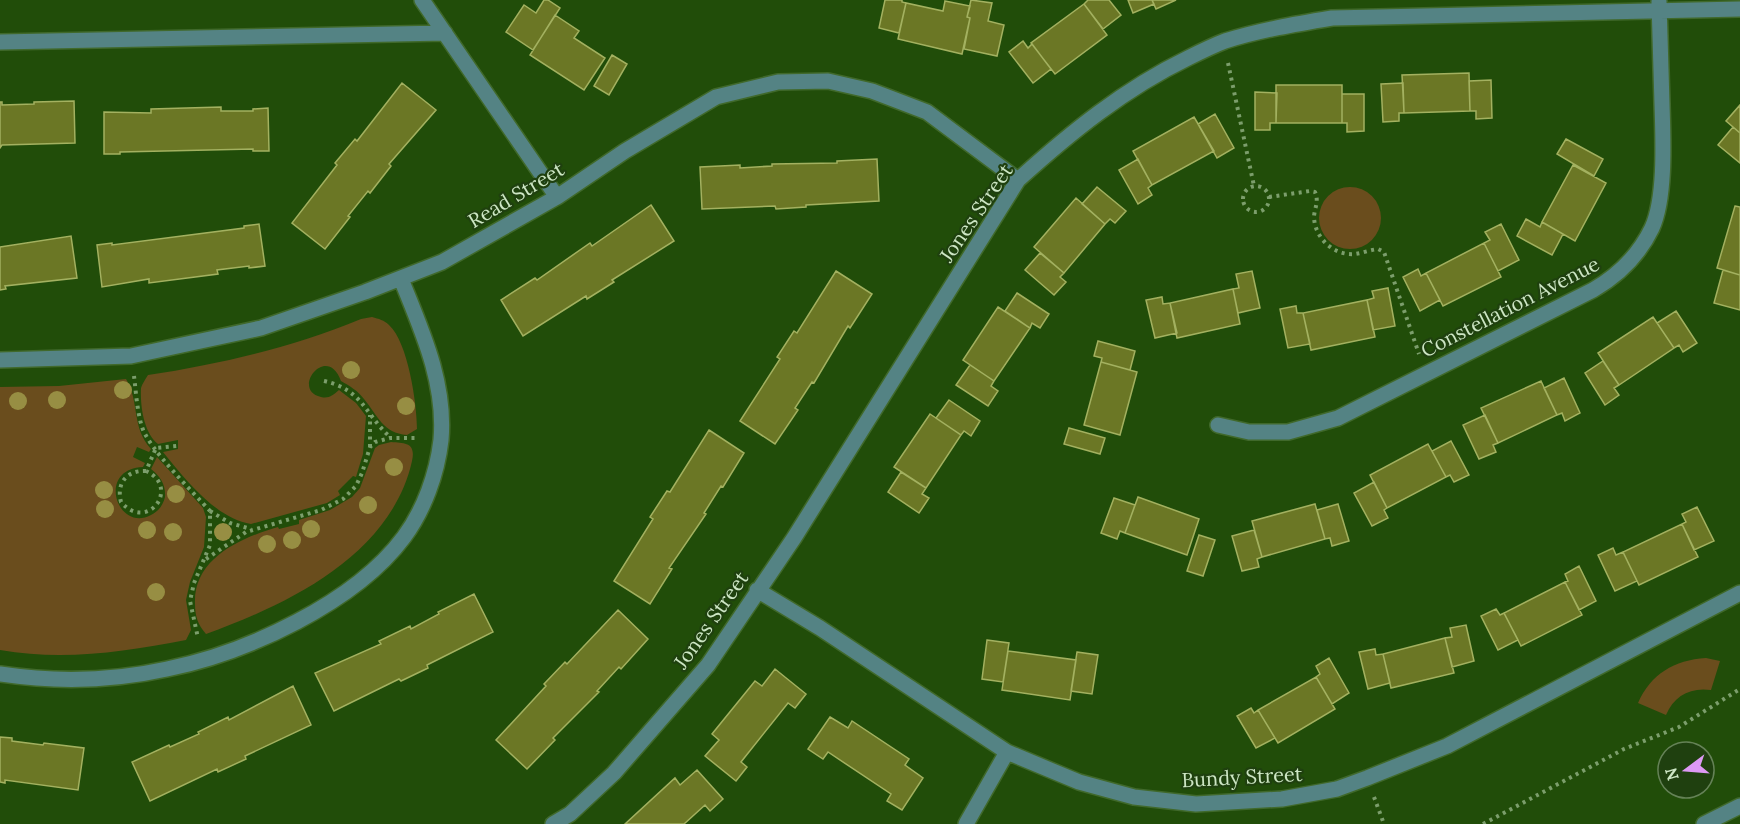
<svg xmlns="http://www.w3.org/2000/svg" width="1740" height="824" viewBox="0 0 1740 824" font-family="Lora,serif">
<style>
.green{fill:#6a4d1d}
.building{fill:#6b7725;stroke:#a3b160;stroke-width:1.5}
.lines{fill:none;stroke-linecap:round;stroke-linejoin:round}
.minor-casing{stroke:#40692b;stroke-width:18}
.path{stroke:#7c9e6c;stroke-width:4;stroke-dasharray:3 4.5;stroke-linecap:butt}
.minor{stroke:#548384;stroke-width:15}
.tree{fill:#978e43}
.labels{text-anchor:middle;stroke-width:4.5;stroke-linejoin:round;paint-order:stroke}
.street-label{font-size:20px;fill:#cde6c4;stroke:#1f400f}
</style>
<rect width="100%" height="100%" fill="#214d09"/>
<!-- green -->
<path class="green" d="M1319 218a31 31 0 1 1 62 0a31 31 0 1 1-62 0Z
M372 317C379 319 384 320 389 325 408 342 417 404 417 429L407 435C383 433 378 416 364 399 358 391 350 386 341 381 327 342 290 390 321 397 329 399 333 395 339 390L356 403 366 416 363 454 356 477 353 476 338 491 340 495 327 503 251 524C215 518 185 479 163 452L178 449V440L158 444C144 433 140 406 141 388 142 384 145 380 148 375 221 364 293 347 361 319Z
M126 379C140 402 131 427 151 449L149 452 137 447 133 457 145 463 143 467C96 469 117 533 151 515 159 511 163 505 165 497 166 485 160 476 151 469L157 457 203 508 206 517 204 547 190 582 186 600 191 630 186 640C124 652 63 661 0 650V387L59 386Z
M391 442C406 443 416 443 412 461 391 555 289 604 206 634 198 625 195 616 195 604 193 559 240 538 278 527L279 529 299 524V520L330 510 352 497 360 488 375 448 379 445Z
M1706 658 1720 661 1711 690C1690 687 1674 696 1666 715L1638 703C1651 674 1674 660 1706 658Z"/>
<!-- building -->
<path class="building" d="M544 0H548L560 8 533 50 506 32 524 5 536 13Z
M885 0H902V2L906 3 899 33 879 28Z
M971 0 992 3 988 21 1004 25 997 56 964 49 970 18 967 17Z
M1088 0H1109L1121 15 1103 29 1084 4Z
M1128 0H1152L1154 4 1133 13Z
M1152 0H1176L1156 9Z
M945 1 970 6 967 17 970 18 962 54 898 39 906 3 943 11Z
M1084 4 1107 35 1055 74 1031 43Z
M555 15 579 31 574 38 605 58 584 90 530 55Z
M1023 41 1028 48 1032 44 1051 69 1033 83 1009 52Z
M612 55 627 64 609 95 594 86Z
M1469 73 1470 111 1404 113 1402 75Z
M1491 80 1492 118 1476 119V111H1470L1469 81Z
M402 83 436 110 389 164 391 166 370 193 368 191 348 216 350 217 325 249 292 223 337 165 335 163 355 139 357 141Z
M1403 83 1404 113H1399V121L1383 122 1381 84Z
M1276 85H1342V123H1276Z
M1255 92 1277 93 1276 123H1270V130H1255Z
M1342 94H1364V131L1347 132V123H1342Z
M74 101 75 143 2 145 0 148V102H2V105L34 104V102Z
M1740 105V133L1726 121Z
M221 107V111H253V109L268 108 269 151H253V149L120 152V154H104V112L151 113V109Z
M1215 114 1234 148 1217 158 1198 124Z
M1194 117 1214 151 1152 185 1133 151Z
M1733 127 1740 133V163L1718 145Z
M1566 139 1603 159 1594 176 1557 154Z
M877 159 879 201 806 205V207L776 209 775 206 702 209 700 167 740 165V168L772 166V164L837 163V161Z
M1138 159 1152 185 1148 188 1152 195 1138 204 1119 170Z
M1573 165 1606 183 1575 241 1542 222Z
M1097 187 1126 211 1115 223 1110 219 1105 224 1082 204Z
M1076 198 1105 224 1064 273 1034 247Z
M651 205 674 241 612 280 614 282 587 299 586 296 523 336 501 300 535 278 537 280 590 243 592 246Z
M1735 206 1740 207V275L1717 268Z
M1526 219 1540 227 1542 222 1563 234 1552 255 1517 236Z
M259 224 265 266 249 268V266L217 270 218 274 149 283V279L102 287 97 245 112 243V245L244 228V226Z
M1501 224 1519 260 1498 271 1484 243 1490 240 1485 232Z
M71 236 77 278 5 286 6 289 0 290V247Z
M1484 243 1501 277 1443 306 1426 273Z
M1040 253 1064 273 1060 277 1066 282 1054 295 1025 270Z
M1418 269 1421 276 1426 273 1440 300 1420 311 1403 277Z
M1723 270 1740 275V310L1714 303Z
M836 271 872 294 850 328 848 326 814 383 812 382 795 408 798 410 775 444 740 421 780 359 777 357 794 331 797 333Z
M1252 271 1260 308 1238 313 1233 289 1239 288 1236 274Z
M1388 288 1395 326 1373 330 1367 300 1374 298 1372 291Z
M1233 289 1240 324 1177 338 1170 303Z
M1017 293 1049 314 1040 328 1032 323 1030 328 1005 311Z
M1162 297 1163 304 1170 303 1177 333 1155 338 1146 300Z
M1367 300 1375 337 1311 350 1303 313Z
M1296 306 1297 313H1303L1310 344 1288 348 1280 309Z
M998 307 1030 328 994 381 963 360Z
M1676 311 1697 343 1683 352 1679 345 1674 348 1657 323Z
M1653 317 1674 348 1619 385 1598 353Z
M1098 341 1135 351 1130 370 1101 362 1102 358 1094 356Z
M1603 361 1619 385 1614 388 1619 395 1605 405 1585 373Z
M1101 362 1137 372 1120 435 1084 425Z
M970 365 994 381 991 386 998 391 988 406 956 385Z
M1564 378 1580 413 1565 421 1562 413 1557 415 1544 388Z
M1541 381 1557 415 1498 443 1481 408Z
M949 400 980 421 971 436 964 431 961 435 936 418Z
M930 414 961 435 926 488 894 467Z
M1485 415 1498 443 1493 445 1496 452 1479 459 1463 425Z
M1069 428 1105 438 1100 454 1064 444Z
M709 430 744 453 723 487 721 486 704 513 706 514 669 568 672 569 650 604 614 581 653 519 650 517 667 491 670 492Z
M1451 441 1469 475 1454 482 1450 475 1446 477 1432 451Z
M1428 444 1446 477 1387 508 1370 475Z
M901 472 926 488 922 494 929 498 919 513 888 492Z
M1374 482 1387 508 1384 510 1388 518 1372 526 1354 493Z
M1138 497 1199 519 1187 555 1125 533Z
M1114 498 1135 505 1125 533 1120 531 1117 539 1101 533Z
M1315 504 1325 539 1262 557 1252 521Z
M1338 504 1349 541 1332 546 1330 538 1325 539 1317 510Z
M1697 507 1714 541 1694 550 1682 524 1686 522 1682 514Z
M1682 524 1698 557 1639 585 1623 552Z
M1254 530 1262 557 1257 559 1259 567 1242 571 1232 536Z
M1199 535 1215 540 1203 576 1187 571Z
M1613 548 1616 555 1623 552 1637 581 1615 591 1598 555Z
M1579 566 1596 601 1579 610 1565 582 1568 581 1565 574Z
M1565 582 1582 615 1521 646 1504 613Z
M474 594 493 632 427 665 428 668 401 681 399 679 334 711 315 673 381 644 379 641 410 626 411 629 439 614 438 612Z
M1496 609 1500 615 1504 613 1518 640 1498 650 1481 616Z
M618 610 648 639 621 669 619 667 597 691 599 692 553 738 555 740 527 769 496 740 546 686 544 684 565 662 567 664Z
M1466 625 1474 661 1452 667 1445 638 1452 637 1450 628Z
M1445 638 1454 673 1391 688 1383 654Z
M987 640 1009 643 1003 682 982 679Z
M1375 649 1376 655 1383 654 1390 683 1368 689 1359 652Z
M1008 651 1076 660 1070 700 1002 690Z
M1077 652 1098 655 1092 694 1071 691Z
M1329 658 1349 693 1332 704 1316 677 1320 674 1316 666Z
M775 669 806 694 795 708 788 703 741 762 747 767 736 781 705 756 719 740 712 734 755 681 762 686Z
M1316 677 1335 709 1278 743 1258 710Z
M293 686 311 725 245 756 246 759 218 772 217 769 150 801 132 762 169 745 170 747 199 734 198 732 228 717 229 720Z
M1251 708 1254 713 1258 710 1275 738 1256 748 1237 716Z
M830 717 848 728 852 721 909 759 905 765 923 778 902 810 887 801 891 794 828 752 823 759 808 749Z
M0 737 12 738V741L43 745 44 743 84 748 78 790 5 780V783L0 782Z
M697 770 723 799 710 811 705 805 684 824H625L675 778 680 785Z"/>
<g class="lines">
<defs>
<path id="minor" d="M422 0 557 197
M0 42 445 33
M0 360 131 356 261 328 365 292 442 262 557 197 625 151 716 97 778 82 828 81 872 91 927 112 1018 180
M1218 425 1249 432H1288L1338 418 1593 290C1619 275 1639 255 1652 228 1666 197 1663 138 1662 104 1661 70 1660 36 1659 2
M757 590 820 628 1007 752 1079 782 1134 797 1196 804 1282 799 1337 789 1367 778 1447 746 1740 593
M0 674C54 682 113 681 167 669 246 653 355 603 404 537 424 510 437 474 441 440 446 383 422 331 401 279
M553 824 570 814 614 773 708 665 794 538 1018 180C1070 133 1124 89 1188 58 1200 52 1212 46 1225 41 1260 30 1296 24 1332 18L1740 9
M966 824 1007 752
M1704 824 1740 806"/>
</defs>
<!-- minor casing -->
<use href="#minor" class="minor-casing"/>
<!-- path -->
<path class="path" d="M1228 63 1254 186
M1243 199a13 13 0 1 1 26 0a13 13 0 1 1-26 0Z
M1269 197 1310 191 1315 192C1319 201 1315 207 1314 216 1314 237 1333 256 1355 254 1362 253 1370 250 1378 249L1384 252 1419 354
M134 376C136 392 137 411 142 427 149 449 193 492 210 511V545L194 583 190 601 198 638
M324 381C363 390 364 413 390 437
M370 447V415
M146 471C127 470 116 483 121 502 148 533 181 487 146 471L156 448 177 446
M210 511 230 523 251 529
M206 559 246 532 321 510 343 499 356 486 362 473 370 447 375 442 390 438H419
M1374 797 1384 824
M1483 824 1624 749 1679 727 1740 689"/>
<!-- minor -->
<use href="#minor" class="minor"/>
</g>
<!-- trees -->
<g class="tree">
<circle cx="351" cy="370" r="9"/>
<circle cx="123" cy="390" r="9"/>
<circle cx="57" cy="400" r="9"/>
<circle cx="18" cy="401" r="9"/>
<circle cx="406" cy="406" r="9"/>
<circle cx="394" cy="467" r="9"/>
<circle cx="104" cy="490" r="9"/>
<circle cx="176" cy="494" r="9"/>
<circle cx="368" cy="505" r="9"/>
<circle cx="105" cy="509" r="9"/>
<circle cx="311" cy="529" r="9"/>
<circle cx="147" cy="530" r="9"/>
<circle cx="173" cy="532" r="9"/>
<circle cx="223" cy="532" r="9"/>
<circle cx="292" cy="540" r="9"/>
<circle cx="267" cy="544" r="9"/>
<circle cx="156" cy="592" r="9"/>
</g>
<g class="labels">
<!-- street labels -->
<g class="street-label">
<text transform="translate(516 195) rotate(-31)" y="7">Read Street</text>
<text transform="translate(976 213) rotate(-56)" y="7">Jones Street</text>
<text transform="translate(1510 307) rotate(-27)" y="7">Constellation Avenue</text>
<text transform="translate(711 620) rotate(-55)" y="7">Jones Street</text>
<text transform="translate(1242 777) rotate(-3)" y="7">Bundy Street</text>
</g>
</g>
<!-- north arrow -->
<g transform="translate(1686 770) rotate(254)"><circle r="28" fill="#1f400f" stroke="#658257" stroke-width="1.5"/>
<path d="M0-4.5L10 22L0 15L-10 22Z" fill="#dd99f4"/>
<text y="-9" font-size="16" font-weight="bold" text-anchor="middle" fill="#cde6c4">N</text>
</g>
</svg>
